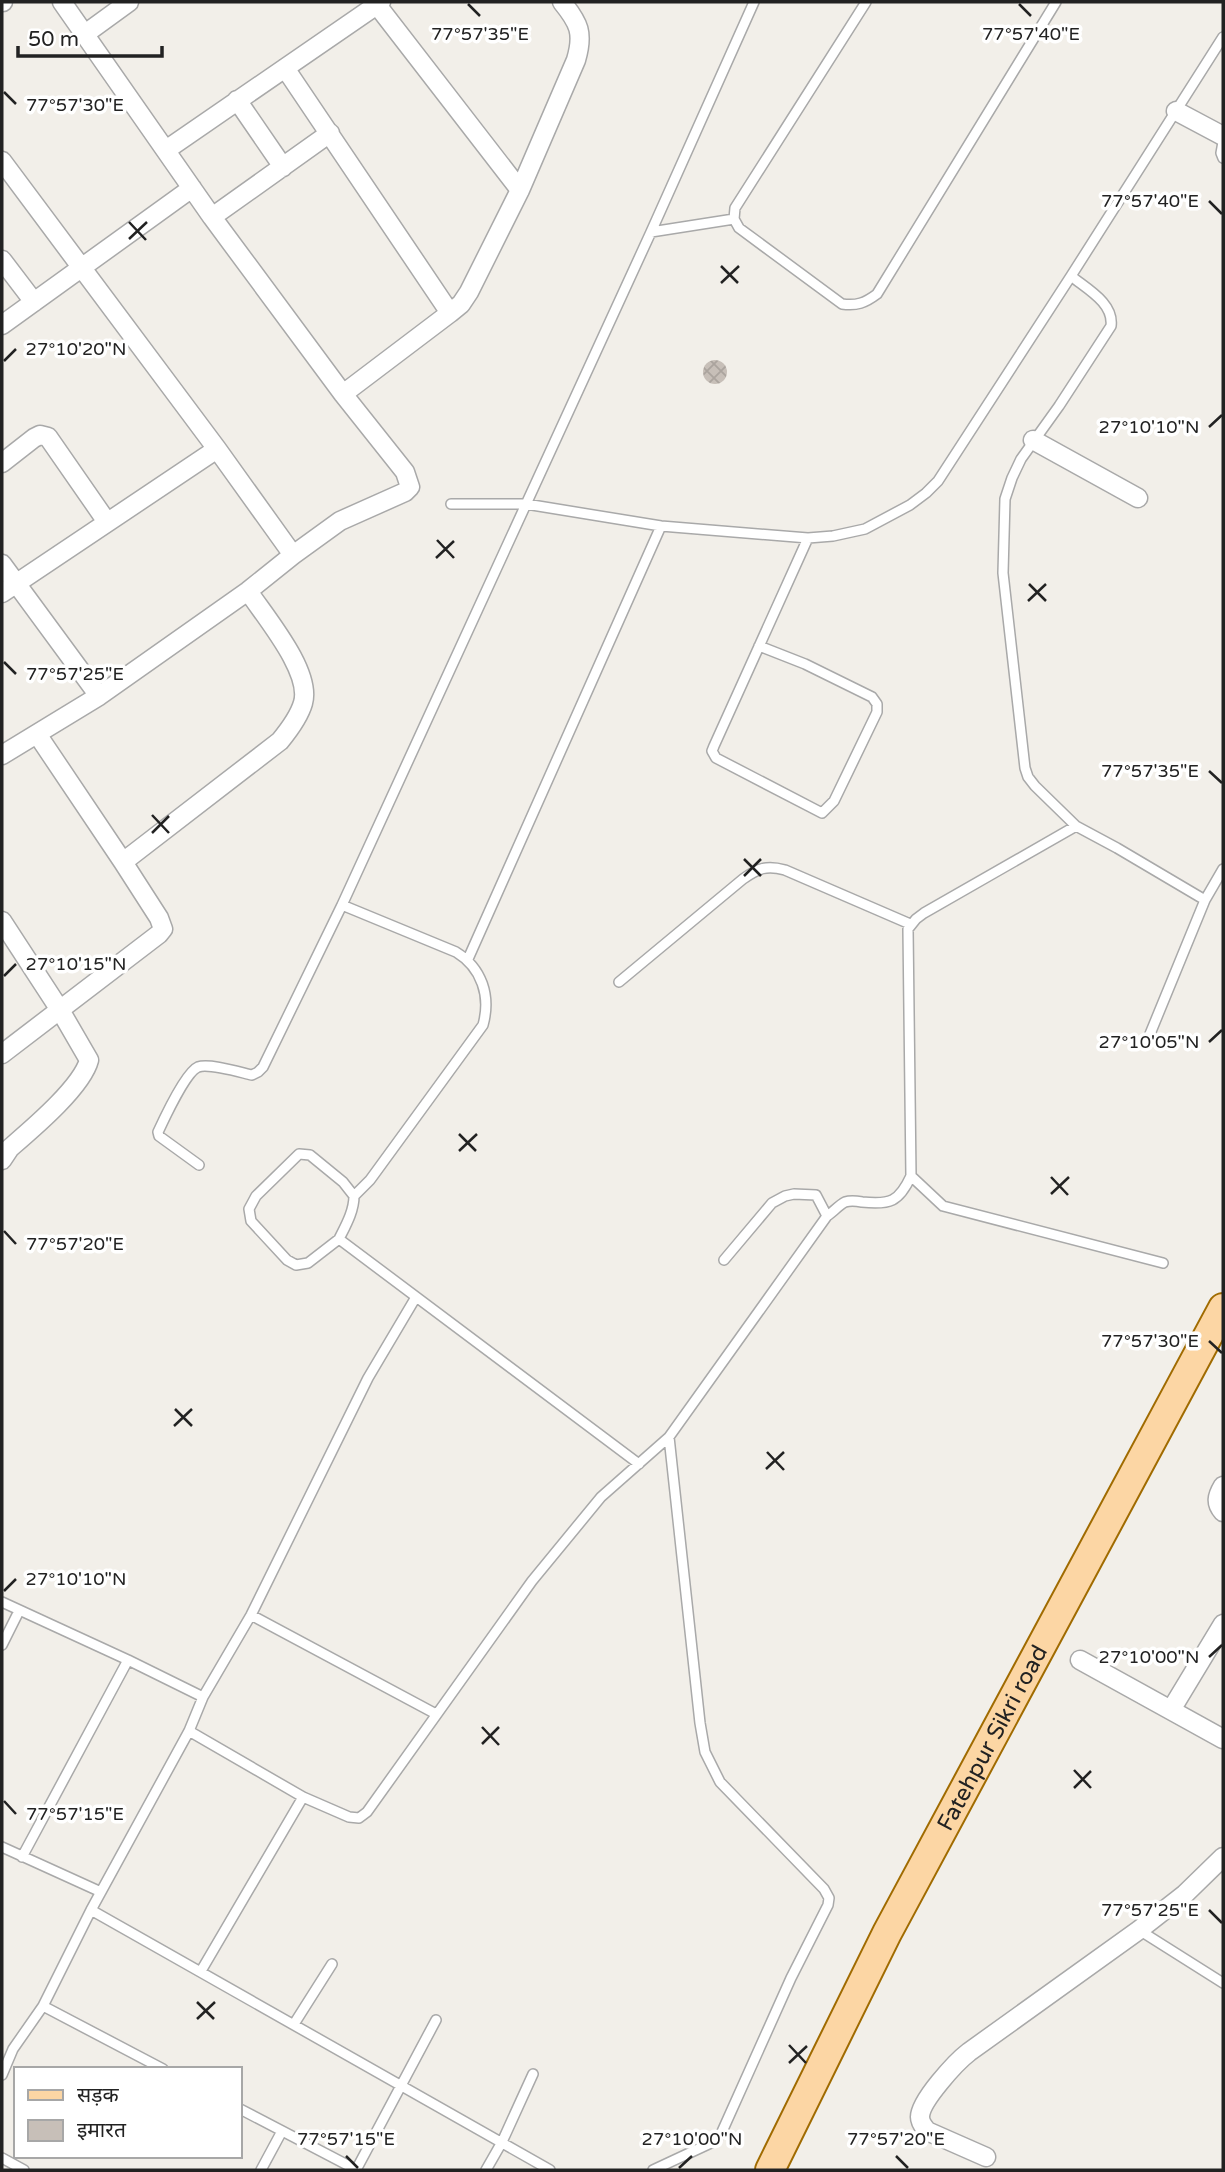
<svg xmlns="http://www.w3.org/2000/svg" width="1225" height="2172" viewBox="0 0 1225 2172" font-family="'Varela Round','Noto Sans Devanagari',sans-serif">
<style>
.building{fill:url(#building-cross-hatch)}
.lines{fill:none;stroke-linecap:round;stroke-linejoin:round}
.service-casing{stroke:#a9a9a9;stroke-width:12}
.minor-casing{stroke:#a9a9a9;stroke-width:21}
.primary-casing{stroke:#a06b00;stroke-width:32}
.service{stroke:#fff;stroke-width:9}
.minor{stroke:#fff;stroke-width:18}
.primary{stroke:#fcd6a4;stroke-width:28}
.ticks{fill:none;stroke:#222;stroke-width:2.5}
.labels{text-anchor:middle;stroke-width:7;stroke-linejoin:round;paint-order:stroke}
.street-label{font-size:23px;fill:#222;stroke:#fff}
.ticks-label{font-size:18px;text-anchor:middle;fill:#222;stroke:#fff;stroke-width:7;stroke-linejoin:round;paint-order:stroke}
</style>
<defs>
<pattern id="building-cross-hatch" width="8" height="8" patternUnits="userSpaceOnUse" patternTransform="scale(1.75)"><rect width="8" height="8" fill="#c7bfb8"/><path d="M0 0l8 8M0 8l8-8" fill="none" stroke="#aba49e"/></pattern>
</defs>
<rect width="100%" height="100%" fill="#f2efe9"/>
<!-- building -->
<path class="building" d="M703 372a12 12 0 1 1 24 0a12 12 0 1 1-24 0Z"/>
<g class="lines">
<defs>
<path id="service" d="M866 2 735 208 734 219 739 228 842 304C857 306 865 303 877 294L1056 2
M1223 142 1221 153 1223 158
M651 232 734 219
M1071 276C1087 289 1114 303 1111 326L1059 406 1021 459 1012 478 1005 499 1003 573 1025 768 1028 777 1035 786 1076 826 1117 848 1205 900 1150 1034
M451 504H526L661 526 808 538 833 536 865 529 910 505 926 493 938 481 1071 276 1223 37
M759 646 805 664 872 697 877 704V712L834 801 822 813 716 758 712 751 714 746 808 538
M1205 900 1223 869
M342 905 651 232 754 2
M468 959 661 526
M619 982 743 879C758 868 767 865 785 870L910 924
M199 1165 159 1136 158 1132C164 1119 186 1072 198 1067 209 1063 239 1072 252 1075L258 1072 263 1067 342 905 456 952C482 968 491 996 483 1025L370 1180 354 1196C354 1211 346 1225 339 1239
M911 1176 943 1206 1163 1263
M354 1196 343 1182 310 1155 299 1154 256 1196 249 1209 251 1221 287 1260 296 1265 308 1263 339 1239 639 1464
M724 1260 772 1203 785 1196 794 1194 816 1195 827 1216C833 1212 839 1205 845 1202 851 1200 857 1201 862 1202 890 1205 899 1202 911 1176L908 929 916 919 924 913 1076 826
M2 1602 128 1660 203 1697
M251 1615 436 1714
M2 1645 19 1611
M189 1731 303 1797 349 1817 359 1818 367 1812 532 1581 601 1497 669 1437 827 1216
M2 1847 101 1892
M22 1857 128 1660
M91 1910 550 2170
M1139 1930 1223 1983
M201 1971 303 1797
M43 2006 163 2069
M294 2024 332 1964
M2 2075 13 2049 43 2006 91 1910 189 1731 203 1697 251 1615 368 1378 416 1297
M240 2109 357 2170
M2 2158 24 2170
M261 2170 282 2131
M356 2170 436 2020
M486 2170 502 2142 533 2074
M653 2170 713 2142 721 2134 791 1978 828 1905 829 1898 824 1889 720 1782 705 1752 700 1723 669 1437"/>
<path id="minor" d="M2 2H3
M377 5 520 190
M85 34 129 2
M285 68 450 313
M237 100 283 167
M1176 111 1223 136
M166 150 381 2
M2 161 217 449 293 555
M212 217 330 133
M2 260 34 302
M2 325 192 188
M343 394 450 313 461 304 469 292 520 190 576 60C584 33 579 23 562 2
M1033 440 1138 498
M2 463 34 438 40 435 48 437 107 522
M2 564 99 696
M2 593 217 449
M2 755 99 696 248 591 293 555 340 521 405 492 410 487 405 472 343 394 212 217 62 2
M123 862 280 741C289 730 299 717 303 703 312 672 266 618 248 591
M2 921 60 1010 89 1060C82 1087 32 1129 10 1148L2 1160
M2 1054 159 934 163 929 159 918 123 862 37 734
M1223 1486C1217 1496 1215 1503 1223 1512
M1080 1660 1223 1739
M1171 1710 1223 1624
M986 2157 927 2131C924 2127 920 2123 920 2117 920 2101 956 2062 969 2052L1139 1930 1185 1894 1223 1857"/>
<g id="primary">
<path id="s1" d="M770 2170 887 1933 1223 1308"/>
</g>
</defs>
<!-- service casing -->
<use href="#service" class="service-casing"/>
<!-- minor casing -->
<use href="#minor" class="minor-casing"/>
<!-- primary casing -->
<use href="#primary" class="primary-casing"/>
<!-- service -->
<use href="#service" class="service"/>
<!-- minor -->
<use href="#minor" class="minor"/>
<!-- primary -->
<use href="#primary" class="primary"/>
</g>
<!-- ticks -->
<path class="ticks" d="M468 4 480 16M1019 4 1031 16M4 92 16 104M1209 201 1222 214M129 222 146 240M129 239 147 222M721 266 738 283M721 283 739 266M4 361 16 349M1209 427 1222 415M437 540 454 558M436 558 454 541M1029 584 1046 601M1028 601 1046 584M4 662 16 674M1209 771 1222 783M152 815 169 833M152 833 169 816M744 859 761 876M744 876 761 859M4 976 16 964M1209 1042 1222 1030M459 1134 476 1151M459 1151 477 1134M1051 1177 1068 1195M1051 1194 1069 1177M4 1231 16 1244M1209 1341 1222 1353M175 1409 192 1426M174 1426 192 1409M767 1452 784 1470M766 1469 784 1452M4 1591 16 1579M1209 1657 1222 1645M482 1727 499 1745M482 1744 499 1727M1074 1770 1091 1788M1074 1788 1091 1771M4 1801 16 1814M1209 1910 1222 1923M197 2002 214 2019M197 2019 215 2002M789 2045 806 2063M789 2063 807 2046M346 2156 358 2168M896 2156 908 2168M679 2168 692 2156"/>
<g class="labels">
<!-- street labels -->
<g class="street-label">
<text dy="8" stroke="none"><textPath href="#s1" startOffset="486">Fatehpur Sikri road</textPath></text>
</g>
</g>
<g class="ticks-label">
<text x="480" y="40">77°57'35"E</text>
<text x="1031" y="40">77°57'40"E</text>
<text x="75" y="111">77°57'30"E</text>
<text x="1150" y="207">77°57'40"E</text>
<text x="76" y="355">27°10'20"N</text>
<text x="1149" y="433">27°10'10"N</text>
<text x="75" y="680">77°57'25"E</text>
<text x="1150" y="777">77°57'35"E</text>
<text x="76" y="970">27°10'15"N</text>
<text x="1149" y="1048">27°10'05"N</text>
<text x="75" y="1250">77°57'20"E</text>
<text x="1150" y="1347">77°57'30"E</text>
<text x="76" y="1585">27°10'10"N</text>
<text x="1149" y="1663">27°10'00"N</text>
<text x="75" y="1820">77°57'15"E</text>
<text x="1150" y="1916">77°57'25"E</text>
<text x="346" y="2145">77°57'15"E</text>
<text x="896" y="2145">77°57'20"E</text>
<text x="692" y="2145">27°10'00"N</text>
</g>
<!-- border -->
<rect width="1225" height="2172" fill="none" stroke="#222222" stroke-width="7"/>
<!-- legend -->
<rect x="14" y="2067" width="228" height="91" fill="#ffffff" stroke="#a7a7a7" stroke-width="2"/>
<rect x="28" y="2090" width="35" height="10" fill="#fcd6a4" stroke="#a7a7a7" stroke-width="2"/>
<text x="77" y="2102" font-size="21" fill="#222222">सड़क</text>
<rect x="28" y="2120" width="35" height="21" fill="#c7bfb8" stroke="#a7a7a7" stroke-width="2"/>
<text x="77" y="2137" font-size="21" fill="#222222">इमारत</text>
<!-- scale -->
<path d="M18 46v10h144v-10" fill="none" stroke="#222222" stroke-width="3.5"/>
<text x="28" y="46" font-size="21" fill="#222222" stroke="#ffffff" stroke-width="5" paint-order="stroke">50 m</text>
</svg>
